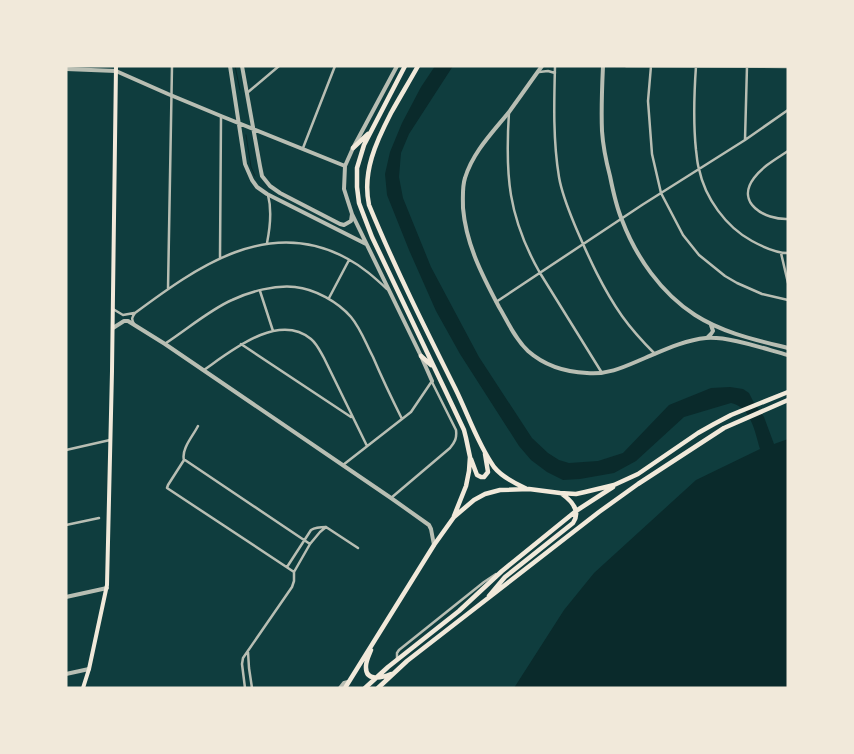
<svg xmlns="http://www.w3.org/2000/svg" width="854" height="754" viewBox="0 0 854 754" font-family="'Asap Condensed',sans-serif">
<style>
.water{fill:#0a2a2b}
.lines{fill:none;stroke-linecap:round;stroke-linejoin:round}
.stream{stroke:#0a2a2b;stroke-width:1}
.minor{stroke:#b8beb3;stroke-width:2.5}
.tertiary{stroke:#b8beb3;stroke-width:4}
.secondary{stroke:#f1e9da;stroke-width:4}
.primary{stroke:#f1e9da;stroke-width:4.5}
</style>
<rect width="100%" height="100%" fill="#0f3d3e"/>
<!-- water -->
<path class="water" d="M435 66H453L409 134 401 153 399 177 403 198 431 267 479 357 532 438 548 453 559 460 569 463 598 461 623 453 669 405 711 388 730 387 743 389 749 393 753 401 764 417 774 444 788 439V688H514L564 610 594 573 696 480 760 449C755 432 751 407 731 403L684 417 636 461 614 473 580 479 563 480 547 472 531 460 519 446 460 354 436 311 409 250 387 195 385 174 390 152 402 123 421 87Z"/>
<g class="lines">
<!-- stream -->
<path class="stream" d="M235 66 240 90
M246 135 251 167 255 176"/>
<!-- minor -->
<path class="minor" d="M555 66C554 103 553 141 559 177 562 195 569 211 576 228 589 258 603 289 622 316 632 330 643 342 655 354
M626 66 788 67
M651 66 648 101 652 154 661 193 683 235 699 255 725 276 737 283 762 294 788 300
M696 66C694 95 693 122 696 150 697 157 697 163 699 169 705 198 726 227 752 241 763 247 775 253 788 253
M539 72 548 71 555 73
M247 93 279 66
M509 112C505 175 508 217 540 273L602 373
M745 140 747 66
M303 148 335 66
M788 151C776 159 763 166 754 178 735 203 765 220 788 219
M267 243C270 228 272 210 268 195
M781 253 788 283
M220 258 221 116
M168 289 172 66
M260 291 273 331
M329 298 349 260
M496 302 642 205 745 140 788 110
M113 309 123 315 134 313
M134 324C131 319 132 317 135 313 197 267 269 215 348 259 363 267 375 278 387 289
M166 343C186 330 211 309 232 300 251 291 275 285 295 287 315 289 338 302 351 317 361 329 366 344 373 357 382 378 392 399 402 419
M241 344 351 417
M204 370C231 351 278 312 311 339 317 344 320 351 324 358L367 446
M66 450 110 440
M184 460 168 485 167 488 294 572
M184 460C181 449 193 436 198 426
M185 460 310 544
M343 465 411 412 432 381
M391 498 450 448C455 442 457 438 456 430L432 382
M66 525 99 518
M287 567 311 530C316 527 320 527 326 527L358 548
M248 652 249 668 252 688
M397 660V653L399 650 484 582 496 574
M245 688 242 664 243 658 292 587 294 581V572L310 544 320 532 326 527"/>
<!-- tertiary -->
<path class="tertiary" d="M230 66 245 164 252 180 257 187 267 194 366 244
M242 66 260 166 262 176 270 186 280 193 340 224 344 225 351 221 352 214
M397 66 353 148 345 166 344 189 352 214 421 356 432 381
M542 66C531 81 520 97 509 112 492 133 473 152 465 178 462 187 463 198 463 208 466 244 482 275 499 307 508 322 515 339 528 351 545 366 565 372 587 373 609 375 626 366 645 358 664 350 685 340 706 338 728 336 765 349 788 355
M603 66C602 88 601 109 602 131 603 146 606 161 610 176 613 191 616 206 622 220 636 257 661 293 695 315 723 333 756 340 788 348
M66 69 116 71 168 94 221 116 345 166
M113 328 124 321H128L165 344 391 498 429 525 431 529 434 545
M707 338 711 334 713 331 711 325
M66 597 107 588
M66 674 89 669
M340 688 344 683 348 682"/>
<!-- secondary -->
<path class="secondary" d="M83 688 89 669 107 585 112 371 116 66"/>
<!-- primary -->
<path class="primary" d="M405 66 364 145 357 168V187L359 203 372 237 446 392 464 430 466 438 470 457 469 471 466 486 454 516
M418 66C409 82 400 97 391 113 376 142 362 172 369 205 395 268 425 328 455 388 468 414 477 443 494 467 502 477 514 483 525 488
M353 148 368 134
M421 356 431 365
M471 459 477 475 481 477H484L488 472 485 454
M489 596 505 577 573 523C581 511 572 501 562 494
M371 650C369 655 366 661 366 666 365 682 382 678 391 674
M345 688 434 545 454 517 474 500 485 494 500 490 529 489 560 493 576 494 585 492 614 485 638 474 698 433 714 424 731 415 788 392
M365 688 388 667 459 611 502 571 576 511 613 487
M378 688 407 661 599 512 638 484 724 428 788 400"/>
</g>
<!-- border -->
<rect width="854" height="754" fill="none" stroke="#f1e9da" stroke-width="135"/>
</svg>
